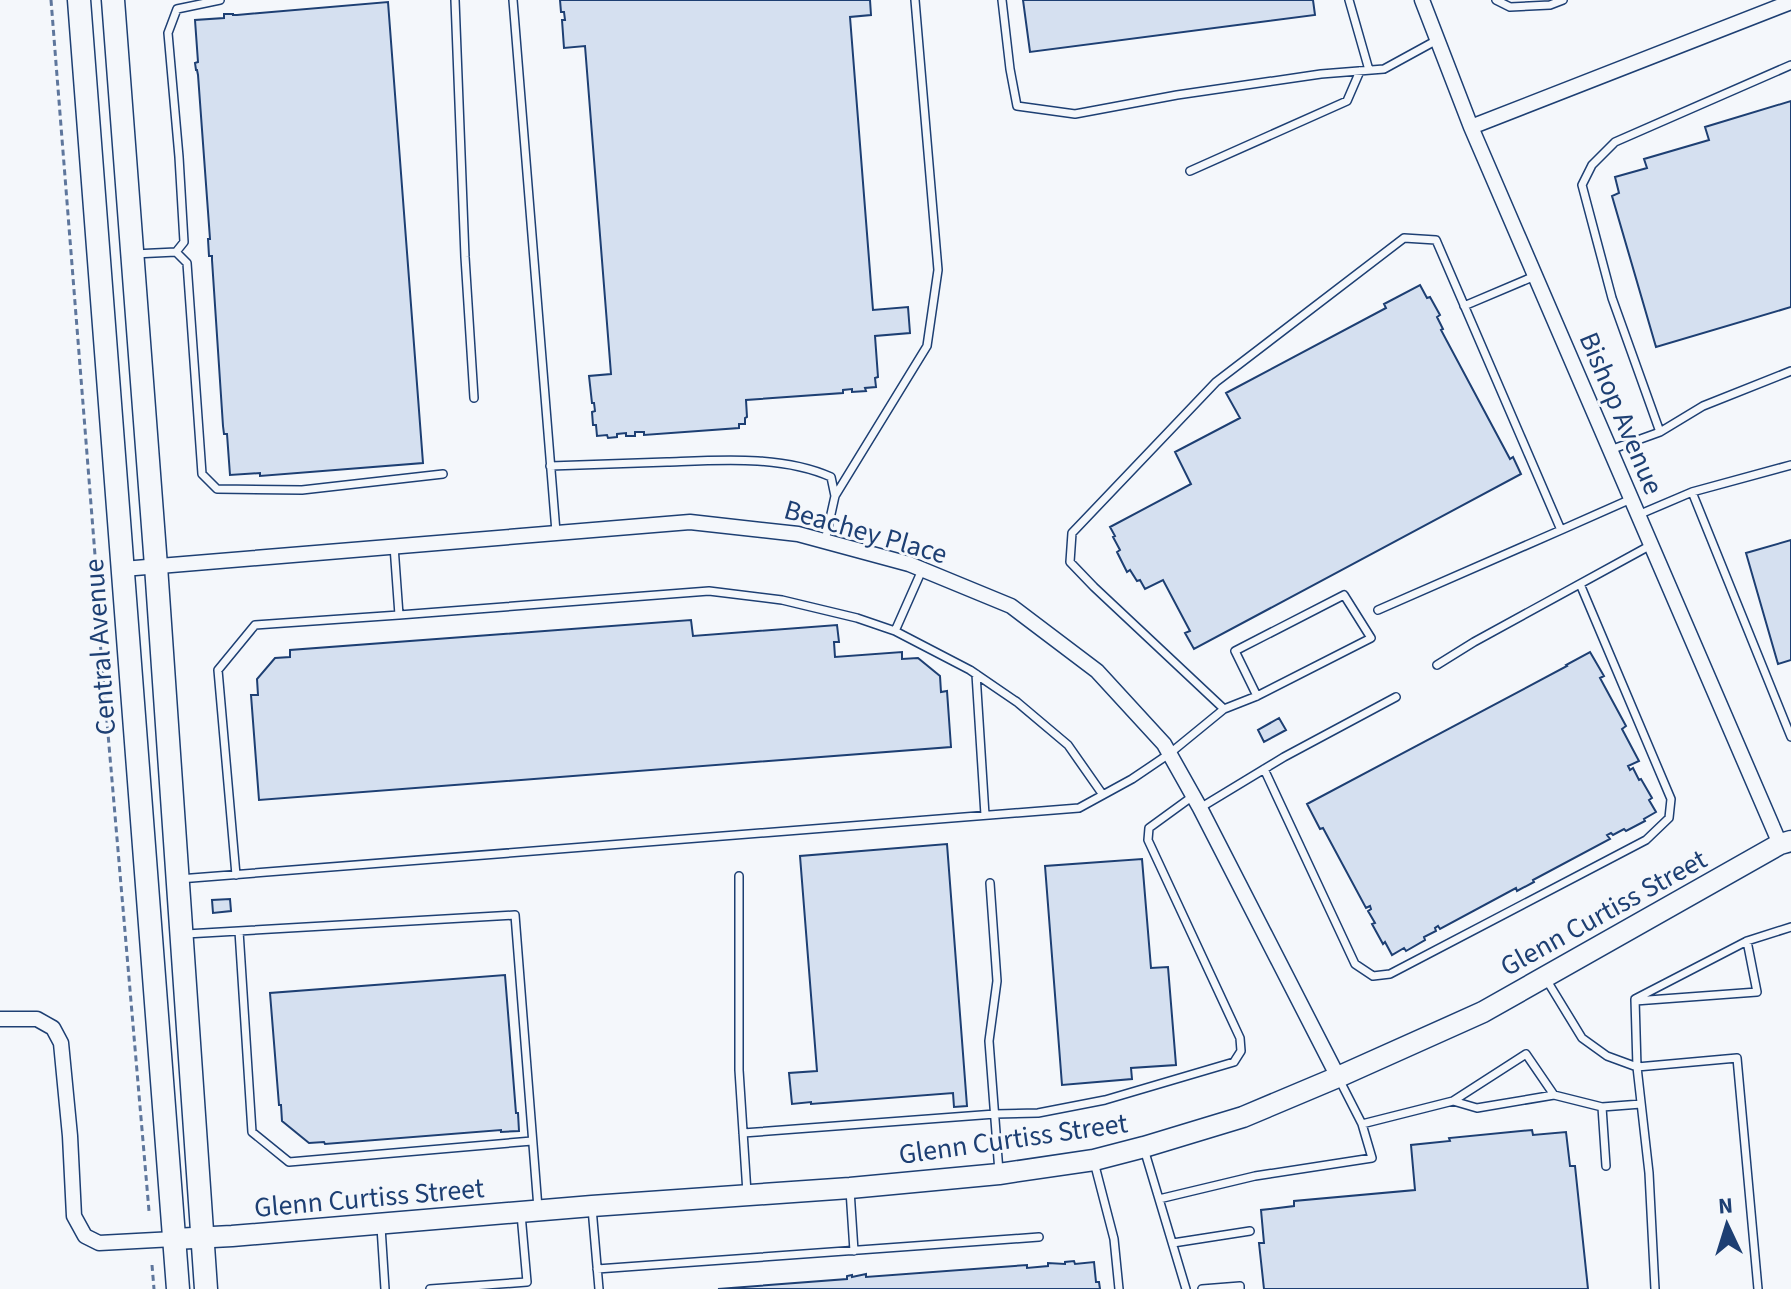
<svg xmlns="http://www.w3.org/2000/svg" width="1791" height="1289" viewBox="0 0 1791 1289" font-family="'Source Sans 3',sans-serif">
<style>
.building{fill:#d5e0f0;stroke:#1d3f73;stroke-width:2}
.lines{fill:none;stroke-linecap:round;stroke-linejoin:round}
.lane-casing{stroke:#1d3f73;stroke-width:10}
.street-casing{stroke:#1d3f73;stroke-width:17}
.secondary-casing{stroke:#1d3f73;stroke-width:23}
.primary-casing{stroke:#1d3f73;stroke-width:25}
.path{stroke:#5e769c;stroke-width:3;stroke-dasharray:6 4;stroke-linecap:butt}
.lane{stroke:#f4f7fb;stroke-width:7}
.street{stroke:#f4f7fb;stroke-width:14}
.secondary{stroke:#f4f7fb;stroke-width:20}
.primary{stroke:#f4f7fb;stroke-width:22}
.labels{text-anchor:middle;stroke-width:6;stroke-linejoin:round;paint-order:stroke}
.street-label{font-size:28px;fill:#1d3f73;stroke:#f4f7fb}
</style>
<rect width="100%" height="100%" fill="#f4f7fb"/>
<!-- building -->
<path class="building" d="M560 0H870L871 15 850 17 873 310 908 307 910 333 875 336 878 377 875 378 876 387 865 388 866 391 852 392V389L843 390V393L746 400 747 417 745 418V424H739V428L644 435V432H635V436H626V433L617 434V437L608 438 607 435 597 436 596 425H593L592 412 595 411 594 403H592L589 376 611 374 585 46 564 48 562 20H565L564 12H561Z
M1023 0H1313L1315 15 1030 52Z
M388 2 423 463 260 476V473L230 475 227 434H224L223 426 212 260V256H209L208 239H210L198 75 197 70H196L195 63 198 62 195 20 224 18V14H233V15H237Z
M1791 101V307L1656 347 1612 196 1619 193 1615 177 1647 168 1644 159 1709 140 1705 127Z
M1420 285 1427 298 1430 297 1440 315 1437 317 1443 329 1441 330 1510 459 1513 457 1521 474 1194 649 1185 633 1190 631 1163 580 1145 589 1140 580 1137 581 1130 570 1127 572 1117 552 1120 550 1113 537 1115 536 1110 527 1191 484 1175 452 1240 418 1226 393 1386 308 1384 304Z
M1791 540V660L1778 664 1746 553Z
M691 620 693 636 837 625 839 642H834L835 657 902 652V659L918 658 940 676 941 692 947 691 951 747 259 800 251 695H258L257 679 275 658 290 657V650Z
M1590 652 1604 676 1600 678 1626 726 1622 729 1639 761 1628 766 1630 770 1633 768 1639 780 1641 779 1652 798 1649 800 1656 812 1644 819 1645 821 1626 831 1624 829 1613 835 1611 833 1607 835 1610 839 1533 880 1534 882 1517 891 1516 888 1440 929 1438 926 1435 928 1436 931 1424 937 1425 940 1406 951 1404 948 1392 955 1385 942 1383 944 1372 924 1375 923 1368 911 1371 909 1370 906 1366 908 1323 828 1320 829 1307 804 1567 666 1566 665Z
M1279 718 1286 730 1264 742 1258 730Z
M947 844 967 1106 954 1107 953 1093 811 1104V1102L792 1104 789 1073 817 1071 800 856Z
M1142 859 1151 968 1168 967 1176 1065 1131 1068 1132 1079 1062 1085 1045 866Z
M230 899 231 911 213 913 212 900Z
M505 975 516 1113H518L519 1131 501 1132V1130L325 1144 324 1142 309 1143 282 1121 281 1105H279L270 993Z
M1532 1130 1533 1135 1566 1132 1570 1166H1575L1588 1289H1264L1259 1243H1264L1261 1210 1294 1206V1201L1415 1190 1411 1145 1450 1141 1449 1138Z
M1074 1261 1075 1264 1094 1262 1096 1282H1099L1100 1289H718L847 1279V1276L852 1275V1277L866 1274V1277L1027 1265V1268L1048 1266V1263L1065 1264V1262Z"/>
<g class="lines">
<defs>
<path id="lane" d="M455 0 465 257 474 398
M513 0 556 532
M1002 0 1010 69 1017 106 1075 114 1177 95 1321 74 1384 69 1437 40
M1349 0 1369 70
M1496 0 1510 7 1550 5 1563 0
M1190 171 1347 101 1360 71
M176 252 187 263 202 474 217 489 302 490 443 474
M134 254 176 252 184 242 179 157 168 33 177 9 220 0
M1464 306 1535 276
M1660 432 1612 298 1582 185 1592 165 1615 142 1791 65
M1610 450 1660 432 1703 406 1791 371
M550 466C589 465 628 463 667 462 719 460 782 455 831 477L835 496
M1692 492 1791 465
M1638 515 1692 492 1791 737
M825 541 835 496 927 346 938 270 915 0
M1378 610 1561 530
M399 615 709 591 782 600 857 618 895 631 922 570
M895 631 970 670 1017 702 1068 745 1103 795
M1437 665 1474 642 1651 545
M976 674 985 815
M1224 709 1257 696 1371 638 1344 595 1235 651 1257 696
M1264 769 1355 964 1373 976 1390 974 1646 840 1669 818 1671 799 1580 584
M1200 808 1284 757 1396 697
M236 875 218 670 255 625 399 615 394 546
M739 876V1070L747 1193
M179 879 1079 808 1132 779 1169 754 1224 709 1094 587 1070 562 1072 533 1216 382 1404 238 1436 240 1561 530 1631 499
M990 883 997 981 989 1041 999 1172
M239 931 252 1132 289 1162 532 1141
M186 934 515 915 538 1208
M1546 979 1582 1038 1607 1056 1637 1067 1649 1173 1655 1289
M1635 1001 1757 992 1747 941
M1339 1079 1362 1124 1453 1101 1526 1054 1554 1095 1602 1107 1606 1166
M1453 1101 1477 1108 1554 1095
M1602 1107 1641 1104
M743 1133 995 1114 1038 1113 1105 1100 1234 1062 1241 1051 1240 1038 1148 840 1149 828 1193 796
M1144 1149 1186 1289
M1094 1162 1114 1239 1119 1289
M850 1190 854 1251
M1159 1199 1255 1176 1372 1158 1362 1124
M592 1208 599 1289
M381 1227 385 1289
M1173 1243 1250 1231
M597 1269 1039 1237
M430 1289 527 1282 521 1214
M1202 1289 1240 1286V1289
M1758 1289 1737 1058 1637 1067 1635 999 1747 941 1791 927"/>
<path id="street" d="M1422 0 1471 127 1780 844
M1471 127 1791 2
M123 569 690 522 798 534 909 564 1011 606 1097 671 1164 744 1200 808 1338 1077
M0 1019H37L53 1028 61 1043 70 1136 74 1216 85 1236 99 1243 174 1239"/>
<path id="secondary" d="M174 1239 232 1236 592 1206 850 1188 999 1174 1094 1160 1144 1147 1243 1117 1338 1077 1483 1012 1780 844 1791 841"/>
<path id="primary" d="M79 0 178 1289
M113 0 156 566 206 1289"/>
</defs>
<!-- lane casing -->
<use href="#lane" class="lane-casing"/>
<!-- street casing -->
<use href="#street" class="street-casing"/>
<!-- secondary casing -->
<use href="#secondary" class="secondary-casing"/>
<!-- primary casing -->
<use href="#primary" class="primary-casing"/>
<!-- path -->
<path class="path" d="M51 0 95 555 100 571 96 594 149 1211
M152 1265 154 1289"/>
<!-- lane -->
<use href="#lane" class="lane"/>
<!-- street -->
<use href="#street" class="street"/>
<!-- secondary -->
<use href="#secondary" class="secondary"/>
<!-- primary -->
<use href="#primary" class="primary"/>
</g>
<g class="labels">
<!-- street labels -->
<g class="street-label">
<text transform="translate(1622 413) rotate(67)" y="10">Bishop Avenue</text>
<text transform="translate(866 531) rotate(16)" y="10">Beachey Place</text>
<text transform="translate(99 647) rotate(-94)" y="10">Central Avenue</text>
<text transform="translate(1603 912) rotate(-29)" y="10">Glenn Curtiss Street</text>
<text transform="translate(1013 1138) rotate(-8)" y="10">Glenn Curtiss Street</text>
<text transform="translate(369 1197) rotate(-5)" y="10">Glenn Curtiss Street</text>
</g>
</g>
<!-- north arrow -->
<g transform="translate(1727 1225) rotate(356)" stroke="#f4f7fb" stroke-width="6" paint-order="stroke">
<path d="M0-6L14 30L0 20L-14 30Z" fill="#1d3f73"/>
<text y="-12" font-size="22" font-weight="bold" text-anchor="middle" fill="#1d3f73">N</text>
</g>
</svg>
